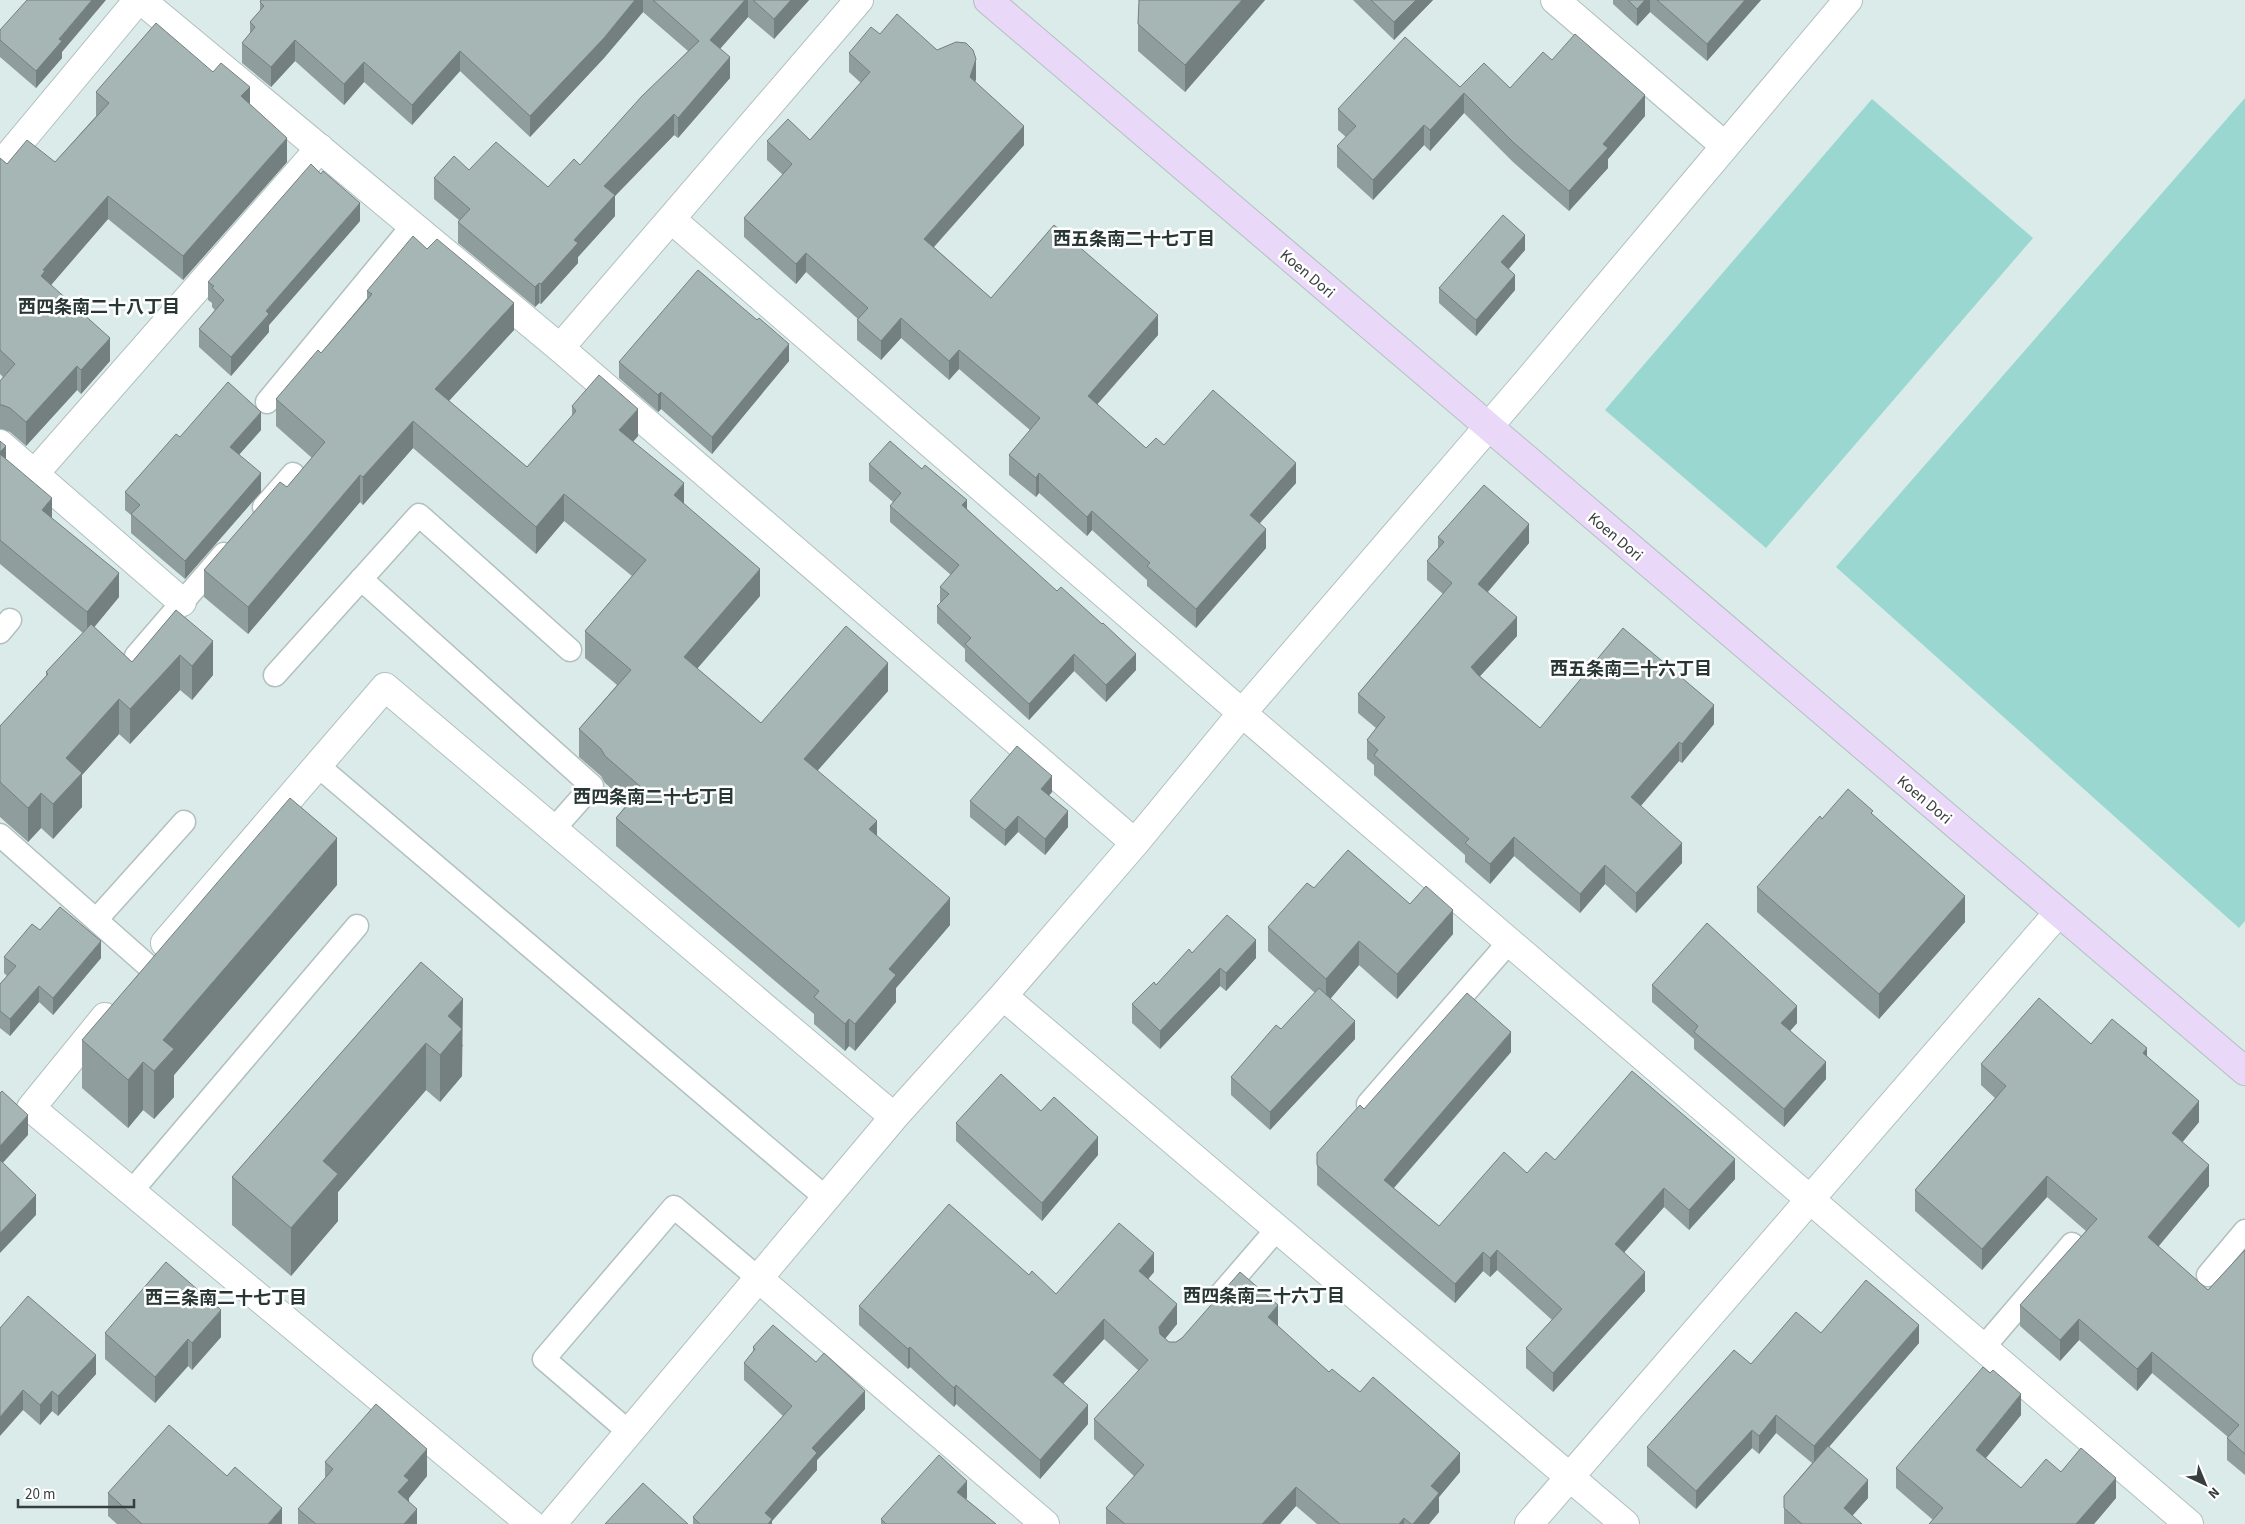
<svg xmlns="http://www.w3.org/2000/svg" width="2245" height="1524" viewBox="0 0 2245 1524" font-family="'Source Sans 3','Noto Sans JP',sans-serif">
<style>
.green{fill:#9ad7d1}
.lines{fill:none;stroke-linecap:round;stroke-linejoin:round}
.lane-casing{stroke:#b0c0bf;stroke-width:25}
.street-casing{stroke:#b0c0bf;stroke-width:30}
.secondary-casing{stroke:#b0c0bf;stroke-width:30}
.lane{stroke:#fff;stroke-width:22}
.street{stroke:#fff;stroke-width:28}
.secondary{stroke:#ead8f8;stroke-width:28}
.wall{fill:#8f9d9c}
.shaded-wall{fill:#747f7f}
.building{fill:#a6b6b5;stroke:#747f7f}
.labels{text-anchor:middle;stroke-width:5;stroke-linejoin:round;paint-order:stroke}
.street-label{font-size:16px;fill:#383e3e;stroke:#fff}
.neighbourhood-label{font-size:18px;font-weight:bold;fill:#283634;stroke:#fff}
</style>
<rect width="100%" height="100%" fill="#daebe9"/>
<!-- green -->
<path class="green" d="M2245 98V921L2239 928 1836 567Z
M1872 99 2033 238 1766 548 1605 410Z"/>
<g class="lines">
<defs>
<path id="lane" d="M267 402 413 225
M264 507 293 474
M361 579 592 786 553 830
M0 632 10 620
M136 656 224 554
M275 675 419 515 570 650
M317 765 826 1198
M0 835 147 965
M96 920 184 822
M1368 1104 1509 942
M131 1192 357 926
M2208 1275 2245 1231
M1221 1294 1277 1229
M1983 1348 2072 1244
M629 1432 544 1359 674 1207 758 1278"/>
<path id="street" d="M141 0 560 348 1135 843
M1555 0 1725 146
M0 166 138 0
M671 219 1242 713 2189 1524
M560 348 859 0
M0 444 182 602
M35 473 320 148
M165 943 385 687 894 1117
M1003 996 1625 1524
M105 1017 31 1108 531 1524
M758 1278 1045 1524
M552 1524 894 1117 1003 996 1135 843 1242 713 1526 383 1848 0
M1529 1524 2058 913"/>
<path id="secondary" d="M988 0 2245 1071"/>
</defs>
<!-- lane casing -->
<use href="#lane" class="lane-casing"/>
<!-- street casing -->
<use href="#street" class="street-casing"/>
<!-- secondary casing -->
<use href="#secondary" class="secondary-casing"/>
<!-- lane -->
<use href="#lane" class="lane"/>
<!-- street -->
<use href="#street" class="street"/>
<!-- secondary -->
<use href="#secondary" class="secondary"/>
</g>
<!-- wall -->
<path class="wall" d="M261 0H809L774 39 748 17 720 49 730 78 678 138 674 135 615 196V216L578 257V263L541 304 539 303 535 307 458 243V222L459 220 434 199V178L469 170 548 187 580 165 688 51 643 12 604 58 530 137 460 71 412 125 364 82 344 105 295 61 271 87 242 63V43L250 34V22L260 11V2Z
M1265 0 1185 92 1138 51V24Z
M1353 0H1433L1394 40Z
M1613 0H1761L1707 61 1650 12 1637 26 1613 4Z
M0 30 62 52V58L36 88 0 57Z
M880 34 937 50 976 79 975 82 1024 145 934 247 991 298 1158 335 1097 404 1146 448 1164 445 1296 483 1260 523 1266 548 1196 628 1147 586V580L1092 530 1087 536 1039 493 1036 497 1009 475V455L1030 430 959 369 949 380 901 338 881 360 857 340V320L858 319 806 272 796 284 744 237V218L783 175 767 160V141L810 140 861 83 849 72V53Z
M1552 60 1645 116 1608 159V168L1569 211 1513 162 1464 113 1430 151 1424 145 1373 200 1337 167V146L1346 137 1338 130V109L1460 87 1510 88Z
M96 92 250 104 287 162 183 280 108 219 51 285 110 361 81 394 77 390 26 446 10 432 2 429H0V381L3 377 0 374V158L7 164 55 162 96 116Z
M360 221 269 325V332L231 376 199 347V329L215 310 212 307V303L208 300V282Z
M1525 250 1508 269 1515 290 1476 336 1439 303V288Z
M367 291 514 330 449 401 527 467 572 416V406L638 436 633 442 760 596 697 668 761 723 888 691 817 771 877 836 950 925 896 988V1002L855 1051 849 1046 845 1051 814 1024V1014L616 846V818L628 803 605 783 601 776 579 757V729L617 685 585 658V631L632 576 564 521 536 554 413 448 363 505 360 502 248 634 204 597V570L287 487 312 458 276 426V399L321 353 367 299Z
M789 361 712 454 661 409 658 412 619 378V362Z
M261 430 239 454 261 492 185 579 131 533V515L125 510V492L180 437Z
M0 441 6 459 52 518 119 597 94 627 132 662 176 610 213 675 192 700 180 690 130 744 119 734 82 775V807L53 839 41 828 28 842 0 817V726L46 676V672L83 633 0 564Z
M869 464 967 509 1136 670 1106 702 1074 671 1029 720 965 661V649L937 623V606L940 603V587L951 575 890 522V506L893 502 869 481Z
M1438 537 1529 543 1488 592 1517 636 1480 676 1540 728 1714 724 1682 763 1679 761 1641 806 1682 863 1636 913 1605 884 1580 913 1514 856 1490 884 1465 862V855L1374 775V765L1367 759V740L1376 728 1358 713V694L1443 594 1427 580V561L1438 548Z
M1052 792 1049 795 1068 827 1045 855 1018 832 1005 846 970 817V801Z
M1873 815 1965 922 1879 1019 1757 912V887L1822 819Z
M337 885 174 1075V1097L154 1119 143 1110 128 1128 82 1088V1040Z
M1314 888 1410 904 1453 934 1397 999 1359 965 1330 999 1355 1039 1270 1130 1231 1095V1077L1281 1029 1315 993 1268 951V927Z
M40 930 101 958 53 1015 39 1002 10 1036 0 1028V984L7 976 4 973V957Z
M1192 953 1256 958 1226 991 1220 986 1160 1049 1132 1023V1004L1156 985Z
M421 962 463 1046 462 1047V1076L440 1102 426 1090 338 1192V1221L291 1276 232 1225V1177Z
M1652 985 1797 1023 1790 1031 1826 1079 1784 1127 1694 1049V1039L1652 1002Z
M2091 1044 2147 1056 2199 1122 2182 1142 2209 1186 2158 1246 2208 1290 2245 1250V1475L2227 1460V1438L2228 1437 2152 1373 2137 1391 2079 1340 2060 1361 2020 1326V1305L2086 1231 2047 1197 1982 1270 1915 1211V1190L1995 1098 1981 1085V1064Z
M1511 1052 1394 1188 1439 1226 1527 1173 1555 1160 1735 1179 1689 1230 1664 1207 1624 1252 1645 1291 1553 1392 1526 1368V1348L1552 1320 1497 1270 1490 1277 1483 1271 1455 1303 1317 1185V1153L1364 1109Z
M1041 1111 1098 1155 1042 1221 956 1141V1123Z
M1154 1272 1148 1279 1177 1324 1165 1339 1169 1342H1176L1278 1325 1277 1326 1329 1372 1360 1392 1460 1472 1439 1497V1512L1429 1524H1317L1296 1506 1280 1524H1106V1508L1134 1476 1094 1439V1419L1139 1371 1104 1339 1063 1384 1088 1424 1040 1479 956 1404 954 1407 910 1367 908 1369 859 1325V1306L1029 1275 1056 1294Z
M0 1328 96 1374 58 1416 52 1411 40 1425 23 1410Z
M105 1333 221 1337 192 1370 188 1366 155 1403 105 1359Z
M1821 1333 1919 1343 1829 1447 1868 1498 1852 1516 1862 1524H1784V1496L1812 1463 1776 1433 1759 1454 1752 1448 1696 1509 1647 1466V1447L1751 1364Z
M753 1347 865 1409 817 1460V1470L772 1521V1524H693V1517L783 1416 744 1380V1363L753 1352Z
M2021 1415 1986 1458 2021 1488 2061 1472 2116 1498 2094 1524H1929L1933 1520 1896 1488V1468Z
M325 1462 427 1476 409 1498V1502L417 1524H298V1509L325 1478Z
M108 1493 282 1524H117L108 1516Z
M967 1498 966 1499 996 1524H881V1519Z"/>
<!-- shaded-wall -->
<path class="shaded-wall" d="M92 0H106L62 52V58L36 88V71L59 39Z
M635 0H643V12L604 58 530 137V116Z
M745 0H748V17L710 60V40Z
M791 0H809L774 39V19Z
M1242 0H1265L1185 92V65Z
M1416 0H1433L1394 40V22Z
M1645 0H1650V12L1637 26V9Z
M1745 0H1761L1707 61V44Z
M295 40V61L271 87V67Z
M460 51V71L412 125V105Z
M730 57V78L678 138V118Z
M976 59V79L970 97V77Z
M364 62V82L344 105V84Z
M250 87V111L241 96Z
M1464 93V113L1430 151V130Z
M1645 95V116L1608 159V168L1569 211V191L1603 144Z
M674 114V135L615 196V216L578 257V263L541 304V284L574 240 604 186Z
M1424 125V145L1373 200V180Z
M1024 126V145L924 258V239Z
M287 138V162L183 280V256Z
M108 196V219L45 292 41 276 43 270Z
M360 203V221L269 325V332L231 376V357L266 311Z
M1525 235V250L1501 278V262Z
M806 253V272L796 284V264Z
M1515 275V290L1476 336V320Z
M539 283V303L535 307V287Z
M514 303V330L435 416V389Z
M1158 315V335L1088 415V396Z
M901 318V338L881 360V341Z
M110 338V361L81 394V370Z
M789 344V361L712 454V437Z
M959 350V369L949 380V361Z
M77 366V390L26 446V422Z
M661 392V409L658 412V395Z
M638 409V436L619 457V430Z
M261 412V430L230 465V447Z
M413 421V448L363 505V477Z
M6 446V469L0 476V452Z
M1296 463V483L1250 534V515Z
M261 473V492L185 579V561Z
M1039 473V493L1036 497V478Z
M360 475V502L248 634V607Z
M684 483V511L674 495Z
M564 494V521L536 554V527Z
M52 498V521L42 510Z
M967 500V516L962 505Z
M1092 511V530L1087 536V517Z
M1529 524V543L1478 603V584Z
M1266 529V548L1196 628V609Z
M760 569V596L684 684V657Z
M119 573V597L87 636V612Z
M1517 617V636L1471 686V667Z
M213 641V675L192 700V666Z
M1074 654V671L1029 720V704Z
M1136 654V670L1106 702V685Z
M180 655V690L130 744V709Z
M888 663V691L804 786V759Z
M119 699V734L82 775V807L53 839V804L66 758Z
M1714 705V724L1682 763V744Z
M1679 742V761L1631 817V797Z
M1052 776V792L1041 805V789Z
M41 793V828L28 842V808Z
M1068 811V827L1045 855V839Z
M1018 816V832L1005 846V830Z
M877 821V848L869 829Z
M1514 837V856L1490 884V864Z
M337 838V885L174 1075V1097L154 1119V1071L163 1040Z
M1682 843V863L1636 913V893Z
M1605 865V884L1580 913V894Z
M1965 896V922L1879 1019V994Z
M950 898V925L896 988V1002L855 1051V1024L889 969Z
M1453 910V934L1397 999V974Z
M1256 940V958L1226 991V973Z
M101 941V958L53 1015V998Z
M1359 941V965L1326 1004V979Z
M1220 968V986L1160 1049V1031Z
M39 986V1002L10 1036V1019Z
M463 999 462 1076 440 1102V1055L448 1016Z
M1797 1006V1023L1781 1041V1023Z
M849 1019V1046L845 1051V1024Z
M1355 1021V1039L1270 1130V1112Z
M1511 1032V1052L1384 1199V1180Z
M426 1043V1090L338 1192V1221L291 1276V1228L323 1161Z
M2147 1048V1070L2143 1053Z
M143 1062V1110L128 1128V1080Z
M1826 1062V1079L1784 1127V1109Z
M2199 1101V1122L2172 1155V1133Z
M28 1115V1135L0 1166V1146Z
M1098 1137V1155L1042 1221V1203Z
M1735 1159V1179L1689 1230V1210Z
M2209 1165V1186L2148 1259V1237Z
M2047 1176V1197L1982 1270V1249Z
M1664 1188V1207L1615 1263V1244Z
M36 1195V1215L0 1253V1233Z
M1497 1250V1270L1490 1277V1258Z
M1483 1252V1271L1455 1303V1284Z
M1154 1253V1272L1139 1290V1271Z
M1645 1272V1291L1553 1392V1373Z
M1177 1304V1324L1159 1346V1327Z
M1278 1305V1325L1268 1337V1317Z
M221 1310V1337L192 1370V1343Z
M1104 1319V1339L1053 1395V1375Z
M2079 1319V1340L2060 1361V1340Z
M1919 1325V1343L1814 1464V1446Z
M188 1339V1366L155 1403V1377Z
M910 1347V1367L908 1369V1349Z
M2152 1352V1373L2137 1391V1369Z
M96 1355V1374L58 1416V1396Z
M956 1385V1404L954 1407V1388Z
M23 1390V1410L0 1436V1417Z
M52 1391V1411L40 1425V1405Z
M865 1391V1409L817 1460V1470L772 1521V1524H765V1513L812 1448Z
M2021 1394V1415L1976 1470V1450Z
M1088 1405V1424L1040 1479V1460Z
M1776 1415V1433L1759 1454V1436Z
M1752 1430V1448L1696 1509V1491Z
M427 1449V1476L409 1498V1506L398 1492 404 1476Z
M1460 1453V1472L1439 1497V1512L1429 1524H1413L1431 1486Z
M2116 1478V1498L2094 1524H2076Z
M1868 1480V1498L1845 1524 1844 1508Z
M967 1481V1498L957 1509V1492Z
M1296 1487V1506L1280 1524H1262Z
M282 1508V1524H268Z
M417 1509V1524H404Z
M1404 1518V1524H1399Z"/>
<!-- building -->
<path class="building" d="M27 0H92L59 39 62 41 36 71 0 40V30Z
M261 0H635L604 38 530 116 460 51 412 105 364 62 344 84 295 40 271 67 242 43 255 27 250 22 264 6 260 2Z
M653 0H745L710 40 730 57 678 118 674 114 604 186 615 195 574 240 578 243 541 284 539 283 535 287 458 222 470 209 434 178 454 156 469 170 496 142 548 187 574 159 580 165 642 96 699 41Z
M753 0H791L774 19Z
M1139 0H1242L1185 65 1138 24Z
M1371 0H1416L1394 22Z
M1628 0H1645L1637 9Z
M1657 0H1745L1707 44Z
M897 14 937 50 956 42 966 43 973 50 976 59 970 77 1024 126 924 239 991 298 1054 225 1158 315 1088 396 1146 448 1156 438 1164 445 1213 390 1296 463 1250 515 1266 529 1196 609 1147 566 1150 563 1092 511 1087 517 1039 473 1036 478 1009 455 1040 418 959 350 949 361 901 318 881 341 857 320 868 308 806 253 796 264 744 218 792 164 767 141 788 119 810 140 870 72 849 53 871 27 880 34Z
M156 23 213 72 221 63 250 87 241 96 287 138 183 256 108 196 43 270 45 271 41 276 110 338 81 370 77 366 26 422 10 408 2 405H0V381L15 364 0 350V158L7 164 27 140 55 162 109 103 96 92Z
M1575 34 1645 95 1603 144 1608 148 1569 191 1513 142 1464 93 1430 130 1424 125 1373 180 1337 146 1356 126 1338 109 1405 37 1460 87 1484 63 1510 88 1543 52 1552 60Z
M311 164 321 174 323 171 360 203 266 311 269 314 231 357 199 329 224 300 212 288 214 286 208 282Z
M1503 215 1525 235 1501 262 1515 275 1476 320 1439 288Z
M413 236 427 249 437 239 514 303 435 389 527 467 576 411 572 406 599 375 638 409 619 430 684 483 674 495 760 569 684 657 761 723 846 626 888 663 804 759 877 821 869 829 950 898 889 969 896 975 855 1024 849 1019 845 1024 814 997 819 991 616 818 642 788 605 756 601 749 579 729 631 670 585 631 646 560 564 494 536 527 413 421 363 477 360 475 248 607 204 570 280 482 287 487 325 442 276 399 318 350 321 353 372 294 367 291Z
M698 270 757 320 759 318 789 344 712 437 661 392 658 395 619 362Z
M228 382 261 412 230 447 261 473 185 561 131 514 140 505 125 492 176 434 180 437Z
M0 441 6 446 0 452Z
M890 441 922 469 925 465 967 500 962 505 1057 591 1061 587 1102 624 1103 623 1136 654 1106 685 1074 654 1029 704 965 644 971 638 937 606 949 594 940 587 959 565 890 506 901 493 869 464Z
M0 454 52 498 42 510 119 573 87 612 0 540Z
M1484 485 1529 524 1478 584 1517 617 1471 667 1478 675 1540 728 1623 628 1714 705 1682 744 1679 742 1631 797 1682 843 1636 893 1605 865 1580 894 1514 837 1490 864 1465 843 1469 839 1374 755 1378 750 1367 740 1385 717 1358 694 1452 583 1427 561 1444 542 1438 537Z
M176 610 213 641 192 666 180 655 130 709 119 699 66 758 82 773 53 804 41 793 28 808 0 782V726L48 674 46 672 91 624 132 662Z
M1017 746 1052 776 1041 789 1068 811 1045 839 1018 816 1005 830 970 801Z
M1848 789 1873 811 1871 813 1965 896 1879 994 1757 887 1820 816 1822 819Z
M290 798 337 838 163 1040 174 1049 154 1071 143 1062 128 1080 82 1040Z
M1348 850 1410 904 1426 886 1453 910 1397 974 1359 941 1326 979 1268 927 1307 883 1314 888Z
M60 907 101 941 53 998 39 986 10 1019 0 1011V984L16 966 4 957 32 924 40 930Z
M1227 915 1256 940 1226 973 1220 968 1160 1031 1132 1004 1154 982 1156 985 1189 949 1192 953Z
M1707 923 1797 1006 1781 1023 1826 1062 1784 1109 1694 1032 1698 1026 1652 985Z
M421 962 463 999 448 1016 462 1029 440 1055 426 1043 323 1161 338 1174 291 1228 232 1177Z
M1319 988 1355 1021 1270 1112 1231 1077 1276 1025 1281 1029Z
M1467 993 1511 1032 1384 1180 1439 1226 1504 1152 1527 1173 1546 1152 1555 1160 1632 1071 1735 1159 1689 1210 1664 1188 1615 1244 1645 1272 1553 1373 1526 1348 1562 1309 1497 1250 1490 1258 1483 1252 1455 1284 1317 1165V1153L1360 1105 1364 1109Z
M2039 998 2091 1044 2112 1019 2147 1048 2143 1053 2199 1101 2172 1133 2209 1165 2148 1237 2208 1290 2245 1250V1454L2227 1438 2239 1425 2152 1352 2137 1369 2079 1319 2060 1340 2020 1305 2097 1219 2047 1176 1982 1249 1915 1190 2006 1086 1981 1064Z
M1001 1074 1041 1111 1054 1097 1098 1137 1042 1203 956 1123Z
M2 1091 28 1115 0 1146V1093Z
M0 1160 36 1195 0 1233Z
M949 1204 1029 1275 1032 1271 1056 1294 1119 1223 1154 1253 1139 1271 1177 1304 1159 1327 1160 1334 1169 1342H1176L1182 1338 1240 1272 1278 1305 1268 1317 1329 1372 1332 1369 1360 1392 1373 1377 1460 1453 1431 1486 1439 1493 1413 1524H1411L1404 1518 1399 1524H1340L1296 1487 1262 1524H1125L1106 1508 1144 1465 1094 1419 1148 1360 1104 1319 1053 1375 1088 1405 1040 1460 956 1385 954 1388 910 1347 908 1349 859 1306Z
M166 1262 221 1310 192 1343 188 1339 155 1377 105 1333Z
M1866 1280 1919 1325 1814 1446 1776 1415 1759 1436 1752 1430 1696 1491 1647 1447 1734 1350 1751 1364 1796 1312 1821 1333Z
M28 1296 96 1355 58 1396 52 1391 40 1405 23 1390 0 1417V1328Z
M773 1325 816 1362 824 1353 865 1391 812 1448 817 1453 765 1513 772 1519 768 1524H700L693 1517 792 1406 744 1363 755 1349 753 1347Z
M1983 1367 1990 1373 1993 1370 2021 1394 1976 1450 2021 1488 2046 1459 2061 1472 2081 1448 2116 1478 2076 1524H1929L1943 1508 1896 1468Z
M376 1404 427 1449 404 1476 409 1480 398 1492 417 1509 404 1524H316L298 1509 333 1469 325 1462Z
M169 1425 227 1476 235 1467 282 1508 268 1524H142L108 1493Z
M1828 1446 1868 1480 1844 1508 1862 1524H1802L1784 1508V1496Z
M939 1455 967 1481 957 1492 996 1524H886L881 1519Z
M643 1483 688 1524H605Z"/>
<g class="labels">
<!-- street labels -->
<g class="street-label">
<text transform="translate(1308 273) rotate(40)" y="6">Koen Dori</text>
<text transform="translate(1616 536) rotate(40)" y="6">Koen Dori</text>
<text transform="translate(1925 799) rotate(40)" y="6">Koen Dori</text>
</g>
<!-- neighbourhood labels -->
<g class="neighbourhood-label">
<text x="1134" y="245">西五条南二十七丁目</text>
<text x="99" y="313">西四条南二十八丁目</text>
<text x="1631" y="675">西五条南二十六丁目</text>
<text x="654" y="803">西四条南二十七丁目</text>
<text x="1264" y="1302">西四条南二十六丁目</text>
<text x="226" y="1304">西三条南二十七丁目</text>
</g>
</g>
<!-- north arrow -->
<g transform="translate(2205 1484) rotate(136)" stroke="#ffffff" stroke-width="4" paint-order="stroke">
<path d="M0-4L9 19L0 12L-9 19Z" fill="#383e3e"/>
<text y="-8" font-size="14" font-weight="bold" text-anchor="middle" fill="#383e3e">N</text>
</g>
<!-- scale -->
<path d="M18 1499v8h116v-8" fill="none" stroke="#383e3e" stroke-width="2.5"/>
<text x="25" y="1499" font-size="15" fill="#383e3e" stroke="#ffffff" stroke-width="4" paint-order="stroke">20 m</text>
</svg>
